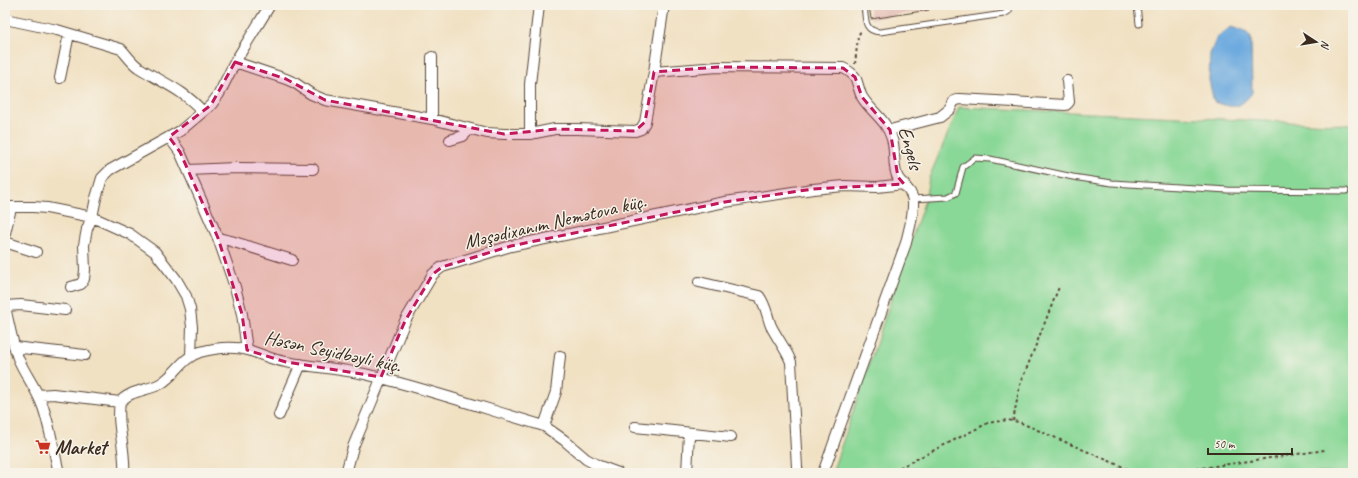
<svg xmlns="http://www.w3.org/2000/svg" width="1358" height="478" viewBox="0 0 1358 478" font-family="Caveat,sans-serif">
<style>
.green{fill:#8ad897;stroke:#62815a}
.water{fill:#6daadf;stroke:#546a7e}
.building{fill:#dda9a3}
.lines{fill:none;stroke-linecap:round;stroke-linejoin:round}
.lane-casing{stroke:#564537;stroke-width:7}
.street-casing{stroke:#564537;stroke-width:12}
.path{stroke:#564537;stroke-width:2;stroke-dasharray:3 3;stroke-linecap:butt}
.lane{stroke:#fff;stroke-width:5}
.street{stroke:#fff;stroke-width:10}
.marked{fill:#c2185b;fill-opacity:0.2;stroke:#c2185b;stroke-width:3;stroke-dasharray:8 5;stroke-linejoin:round}
.labels{text-anchor:middle;stroke-width:3;stroke-linejoin:round;paint-order:stroke}
.street-label{font-size:20px;fill:#3b2a1e;stroke:#f7f3e8}
.poi-label{font-size:20px;font-weight:bold;fill:#3b2a1e;stroke:#f7f3e8;text-anchor:start}
</style>
<rect width="100%" height="100%" fill="#f7f3e8"/>
<filter id="ink" filterUnits="userSpaceOnUse"><feTurbulence type="fractalNoise" baseFrequency=".025" numOctaves="2"/><feDisplacementMap in="SourceGraphic" scale="8" xChannelSelector="R" yChannelSelector="G"/><feConvolveMatrix kernelMatrix="1 2 1 2 8 2 1 2 1" color-interpolation-filters="sRGB"/></filter>
<filter id="wash" filterUnits="userSpaceOnUse"><feTurbulence type="fractalNoise" baseFrequency=".012" numOctaves="4" result="noise"/><feDisplacementMap in="SourceGraphic" scale="16" xChannelSelector="R" yChannelSelector="G"/><feGaussianBlur stdDeviation="0.9" result="paint"/><feColorMatrix in="noise" values="0 0 0 0 0 0 0 0 0 0 0 0 0 0 0 0 0 1.4 0 .05"/><feComposite in="paint" operator="in"/></filter>
<g filter="url(#wash)">
<rect width="100%" height="100%" fill="#f1e1c3"/>
<!-- green -->
<path class="green" d="M959 107 1353 125V473H832L925 200 929 178Z"/>
<!-- water -->
<path class="water" d="M1231 27 1246 32 1251 38 1252 93C1238 110 1234 108 1214 102L1209 80 1210 54 1217 37Z"/>
<g id="blocks">
<!-- building -->
<path class="building" d="M869 5H929V10L871 19Z"/>
</g>
</g>
<g filter="url(#ink)">
<use href="#blocks" fill-opacity="0" stroke="#564537" stroke-width="1"/>
<g class="lines">
<defs>
<path id="lane" d="M864 5C866 18 863 31 880 32L1004 14 1009 11 1010 5
M1137 5 1139 24
M913 199 948 197 956 193 963 167 975 158 990 159 1073 177 1112 183 1228 190 1346 191"/>
<path id="street" d="M5 19 57 30 121 49C127 55 131 62 138 67 161 82 184 90 202 111
M432 57V119
M235 62 286 79 295 83 311 94 325 100 432 119 487 133 504 134H530L555 129H577L635 131 641 129 645 122 654 72 664 5
M654 72 718 67 843 68C847 70 852 73 855 77 858 83 859 91 862 97 872 113 886 119 892 139 896 151 892 167 898 178 903 186 912 190 913 201 914 215 909 229 906 243L823 473
M60 78 69 34
M890 130 940 117 950 109 954 101 960 99 1066 105 1069 102 1067 81
M530 134V84L539 5
M169 137 180 152 218 238 235 287 242 314 247 350
M450 140 463 136 470 129
M188 170 236 168 313 169
M5 207H33L47 208 92 217 130 234 155 252 176 279 186 296 190 309 192 327 191 356
M5 233 11 208
M218 238 231 241 292 260
M5 242 36 252
M699 282 759 296C766 305 767 316 771 326 777 338 786 349 791 362L797 467 798 473
M71 287 81 284 84 279 85 270 84 245 87 229 92 217 96 198 102 178 110 170 180 131 211 105 219 94 235 62 270 5
M5 306 21 305 65 310
M5 307C9 324 12 342 18 358 25 375 37 389 43 407 50 427 54 452 59 473
M14 346 22 348 85 355
M38 395 53 394 120 402C130 390 147 391 160 384 176 375 181 358 200 352 215 348 233 346 248 350 261 354 272 360 286 362 317 368 350 369 381 378 436 392 490 410 544 426L564 440 586 459 599 466 618 473
M120 402C116 426 126 449 124 473
M279 415 301 364
M544 426 556 392 560 356
M635 427 731 437
M346 473 353 447 405 321 433 274 442 267 511 246 725 202 813 189 844 186 877 187 904 184
M687 473 689 433"/>
</defs>
<!-- lane casing -->
<use href="#lane" class="lane-casing"/>
<!-- street casing -->
<use href="#street" class="street-casing"/>
<!-- path -->
<path class="path" d="M855 64 858 37 861 30
M1013 421 1020 385 1059 287
M889 473 988 423 1007 420 1019 422 1137 473
M1167 473 1325 450"/>
<!-- lane -->
<use href="#lane" class="lane"/>
<!-- street -->
<use href="#street" class="street"/>
</g>
</g>
<!-- marked area -->
<path class="marked" d="M235 62 286 79 325 100 504 134 555 129 635 131 645 122 654 72 718 67 843 68 855 77 862 97 890 130 898 177 904 184 813 189 725 202 511 246 442 267 433 274 405 321 381 377 286 362 247 350 242 314 218 238 180 152 169 137 211 105Z"/>
<!-- icons -->
<defs>
<symbol id="supermarket-bare" viewBox="-9 -9 18 18"><path d="M-6-5.5h2.5l.6 2H6L4.5 2H-2.5L-4.4-4H-6ZM-1.5 3.2a1.3 1.3 0 1 0 .1 0ZM3 3.2a1.3 1.3 0 1 0 .1 0Z" fill="#c8321e" stroke="#f7f3e8" stroke-width="2.5" paint-order="stroke"/></symbol>
</defs>
<g fill-rule="evenodd">
<use href="#supermarket-bare" x="32" y="436" width="22" height="22"/>
</g>
<g class="labels">
<!-- street labels -->
<g class="street-label">
<text transform="translate(911 148) rotate(74)" y="7">Engels</text>
<text transform="translate(555 221) rotate(-13)" y="7">Məşədixanım Nemətova küç.</text>
<text transform="translate(333 351) rotate(12)" y="7">Həsən Seyidbəyli küç.</text>
</g>
<!-- poi labels -->
<g class="poi-label">
<text x="55" y="454">Market</text>
</g>
</g>
<!-- margin -->
<rect width="1358" height="478" fill="none" stroke="#f7f3e8" stroke-width="20"/>
<!-- north arrow -->
<g transform="translate(1316 42) rotate(102)" stroke="#f7f3e8" stroke-width="3" paint-order="stroke">
<path d="M0-3L7 15L0 10L-7 15Z" fill="#3b2a1e"/>
<text y="-6" font-size="11" font-weight="bold" text-anchor="middle" fill="#3b2a1e">N</text>
</g>
<!-- scale -->
<path d="M1208 448v6h84v-6" fill="none" stroke="#3b2a1e" stroke-width="2"/>
<text x="1214" y="448" font-size="12" fill="#3b2a1e" stroke="#f7f3e8" stroke-width="3" paint-order="stroke">50 m</text>
</svg>
